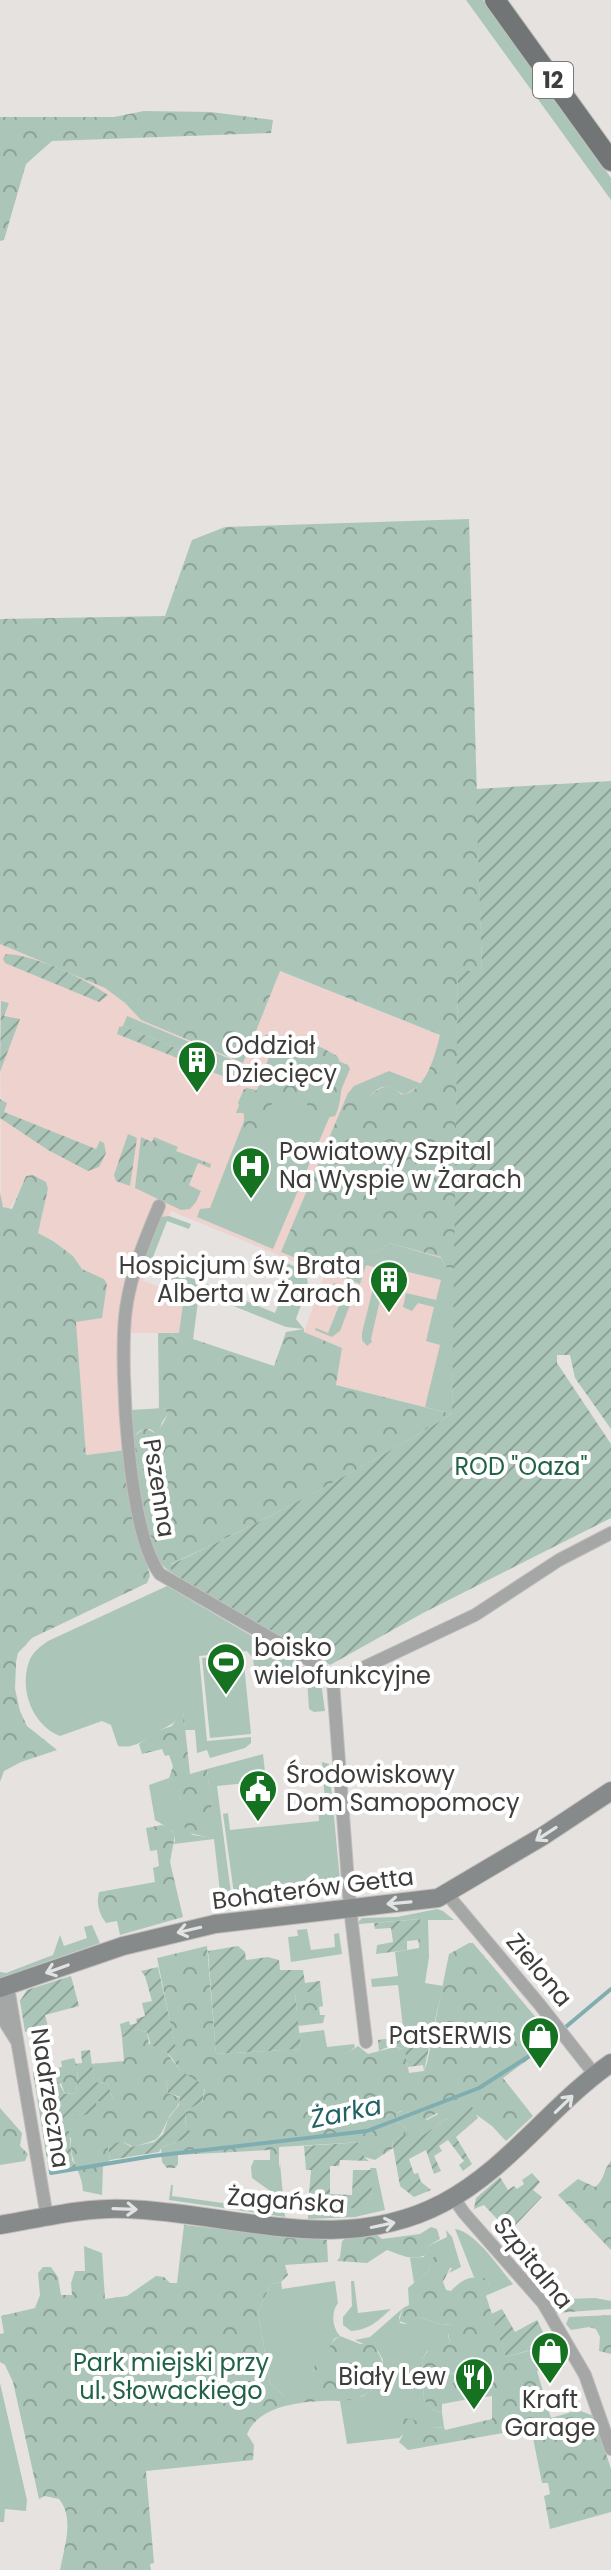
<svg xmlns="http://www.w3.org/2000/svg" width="611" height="2570" viewBox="0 0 611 2570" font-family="Poppins,sans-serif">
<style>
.medical{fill:#edd2ce}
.grass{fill:#abc6b8}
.forest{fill:url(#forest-crowns)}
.garden{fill:url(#garden-furrows)}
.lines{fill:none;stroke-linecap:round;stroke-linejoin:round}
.stream{stroke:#80aeb0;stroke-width:4}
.street-casing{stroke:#c1bebb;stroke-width:14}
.secondary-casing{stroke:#c1bebb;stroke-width:20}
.primary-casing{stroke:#c1bebb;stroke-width:22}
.street{stroke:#a5a7a7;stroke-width:12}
.secondary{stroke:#868a8a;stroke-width:18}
.primary{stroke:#717576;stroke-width:20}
.oneway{stroke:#e1e2e2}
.labels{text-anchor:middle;stroke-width:8;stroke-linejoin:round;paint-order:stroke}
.shield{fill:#fff;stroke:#787776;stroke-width:2}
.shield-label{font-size:22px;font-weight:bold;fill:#3e3d3b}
.poi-label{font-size:24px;fill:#3e3d3b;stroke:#fff;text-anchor:start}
.park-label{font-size:24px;fill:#216248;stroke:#fff}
.street-label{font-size:24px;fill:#3e3d3b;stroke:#fff}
.water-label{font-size:26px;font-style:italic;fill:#226164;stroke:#fff}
</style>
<defs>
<pattern id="forest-crowns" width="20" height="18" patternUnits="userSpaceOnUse" patternTransform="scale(2)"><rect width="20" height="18" fill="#abc6b8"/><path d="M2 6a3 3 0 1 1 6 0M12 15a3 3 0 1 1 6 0" fill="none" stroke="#8da297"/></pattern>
<pattern id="garden-furrows" width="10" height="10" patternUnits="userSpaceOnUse" patternTransform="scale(2)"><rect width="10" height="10" fill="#abc6b8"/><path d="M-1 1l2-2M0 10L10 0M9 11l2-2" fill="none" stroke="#8da297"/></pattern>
</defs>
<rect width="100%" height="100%" fill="#e6e2df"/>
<!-- medical -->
<path class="medical" d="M0 944 105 988 125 1003 141 1020 242 1063 279 971 457 1042 452 1414 336 1385 342 1348 304 1332 325 1274 171 1211 143 1281 198 1301 193 1339 169 1333H130L131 1410 126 1450 86 1455 76 1322 104 1279 82 1269 73 1256 53 1241 38 1233 48 1189 46 1186 17 1196 9 1210 1 1204Z"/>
<!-- grass -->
<path class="grass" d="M466 0H483L611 178V200Z
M127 1016 247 1066 242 1076 123 1026Z
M271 1034 348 1065 350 1069 273 1249 197 1217 200 1209 210 1208 247 1113H236L246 1088 257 1090 271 1051 260 1049 265 1035Z
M389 1071 422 1084 404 1095C386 1083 378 1083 366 1103L350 1091 354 1086Z
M169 1216 191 1224 189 1229 167 1221 151 1262 209 1285 206 1292 199 1289 198 1291 145 1269 144 1259 161 1217Z
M389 1243 441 1258 446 1267 455 1270 452 1414 425 1407 440 1345 426 1341 434 1307 418 1303 412 1311 403 1307 406 1293 436 1300 441 1280 392 1268 387 1270 371 1339 372 1342 367 1346 362 1340V1333L378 1268 366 1265 360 1284 336 1274 344 1268 361 1264 368 1253 379 1251Z
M272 1257C319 1275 311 1277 296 1319L304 1329 286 1327 221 1301 222 1298 215 1296 218 1289 275 1313 292 1270 271 1262Z
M334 1283 351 1291 353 1297 340 1331 332 1337 315 1330 316 1328 328 1333 340 1303 328 1297Z
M176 1293 198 1301 193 1339H177L170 1333H179L183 1304 174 1302Z
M164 1408 168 1414 162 1422 159 1433 157 1434 150 1429 141 1430 133 1437 131 1410Z
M167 1586 313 1672 321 1682 325 1711 314 1712 309 1709 307 1677 285 1665 275 1683 256 1685 253 1658 247 1651 199 1656 207 1741 251 1737V1743L245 1748 210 1758 207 1750 197 1753 195 1730H185L183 1710C174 1725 173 1723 159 1731 144 1739 137 1749 118 1746L111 1725 102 1721 60 1736C32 1725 18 1688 30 1659 34 1651 41 1646 48 1641Z
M243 1654 251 1734 210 1738 202 1658Z
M263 1754 266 1781 217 1786 233 1909 222 1910 214 1839 174 1844C179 1829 165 1827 155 1820L149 1785 169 1778 174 1781 180 1795 186 1830 193 1835 214 1838 207 1769Z
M322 1762 329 1764 341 1891 337 1896 327 1897 326 1887 317 1888V1898L236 1908 223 1814 228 1813 230 1830 319 1821 318 1804 325 1802Z
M437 1909 443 1911 454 1920H428L429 1957 425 1983 443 1986 432 2033 430 2024 403 2027 398 1985 372 1987 371 1979 398 1976 395 1952 419 1948 420 1919 359 1924V1921L362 1918 397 1917Z
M92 1925 100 1943 0 1978V1972L6 1973 53 1955 60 1935 64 1946 87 1938 84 1927Z
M307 1929 311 1950 335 1947 334 1934 339 1933 342 1954 291 1962 288 1937 298 1936 297 1930Z
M324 2030 327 2047 354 2044 355 2047C342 2060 318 2056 301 2052L299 2033Z
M405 2110 413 2116H420L427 2120 440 2113 445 2120 423 2135 419 2129 405 2135 406 2128 395 2120 397 2113Z
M254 2160H271L270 2166 279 2169 280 2163 285 2217 169 2200 171 2185H173L172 2196 281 2211 283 2200 252 2178 251 2167Z
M370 2168H376L385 2210 355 2217 308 2219V2206L366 2208 372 2193Z
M455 2229C476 2232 499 2268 513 2284L485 2296 489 2282 474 2277Z
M446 2230 452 2237 461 2267 449 2273 452 2268 431 2263 429 2270 414 2283 410 2258 424 2257 428 2246 447 2237Z
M335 2281 338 2303C331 2312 332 2327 340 2336L334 2339 325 2357 313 2370V2397H285L270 2383 258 2311 271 2284 281 2282 282 2289Z
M351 2281H354L358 2313 391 2309C378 2321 369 2330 351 2331L343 2325V2317L352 2306Z
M403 2308 399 2317 400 2323 405 2324 419 2317 440 2324 452 2325 448 2335 450 2343 427 2351 422 2359 424 2400 433 2410 442 2413 444 2427 429 2428 407 2418 405 2433 399 2438 347 2444 340 2401 363 2396 376 2387 383 2360 378 2351 355 2340 370 2337Z
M474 2363 478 2371 472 2373V2384L485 2397 469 2399 457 2384 441 2387 435 2384 436 2376 456 2373Z
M0 2383 27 2500 26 2511 5 2509 4 2522H0Z"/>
<!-- forest -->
<path class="forest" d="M144 111 211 112 273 120 271 133 52 141 26 164 4 240 0 241V117H114Z
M469 519 482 971H458L455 1270 446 1267 441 1257 389 1243 379 1251 369 1253 359 1266H349L336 1274 281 1252 348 1093 352 1089 360 1092 365 1103C376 1088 387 1080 402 1095 426 1091 435 1056 440 1035L280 971 243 1063 141 1020 125 1003 105 988 0 944V619L165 616 192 540 225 527Z
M281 1039 289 1043C305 1037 323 1048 337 1056 345 1067 342 1105 335 1116L325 1118 310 1113 306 1101 295 1102 292 1098 289 1099 279 1095 271 1105C280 1123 271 1137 252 1135L244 1127V1115L238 1103 244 1089 256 1091C263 1083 267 1070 274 1060L272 1044 274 1040Z
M141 1137 152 1142 154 1137 178 1147 176 1151 211 1164 210 1168 198 1163 189 1185 201 1191 196 1202 190 1209 181 1210 135 1188Z
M33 1175 46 1182 48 1189 38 1233 53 1241 73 1256 82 1269 104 1279 107 1284 102 1318 76 1322 86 1455 126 1450 132 1506 150 1576 147 1583 32 1638 18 1653 16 1662 15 1689 20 1711 27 1726 57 1750 21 1762 4 1771 0 1782V1192L3 1207 12 1209 26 1176Z
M304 1329V1332L342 1348 336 1385 452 1414C361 1469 268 1520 171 1564L172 1573C138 1552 137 1474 133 1437L145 1428 157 1434 168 1414 164 1408 159 1410 158 1333H170L177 1339H193L274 1366 286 1332Z
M183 1709 190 1774 207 1769 215 1839 189 1833 185 1830 180 1795 174 1790V1781L169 1778 173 1766 169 1755 165 1756 162 1749 142 1754 139 1744 157 1731 172 1726Z
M162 1825 169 1827 175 1835 170 1862 183 1917 120 1935 117 1921 106 1923C99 1914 96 1903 99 1892L155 1882 153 1868 159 1866 157 1850 150 1851 146 1828Z
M469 1943H473L555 2040 503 2078 533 2116 506 2141 492 2126 474 2113 445 2120 437 2113 425 2120 420 2116H413C407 2111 404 2109 397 2113L395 2120 406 2128 405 2135 392 2141 393 2148 375 2160 364 2157 362 2142 279 2147V2169L274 2171 270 2166V2150L178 2155V2164L175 2168H167L162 2162 161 2148 187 2138 185 2111 202 2102 205 2089 181 2072 166 2079 168 2093 180 2098C179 2109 171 2111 167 2121 157 2144 157 2139 133 2147L124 2142 108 2146 110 2160 103 2165 102 2195 83 2191C82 2170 69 2163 71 2138L53 2131 49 2126 42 2128 33 2073 35 2068 41 2071 62 2067 61 2061 74 2058 78 2069 76 2093 65 2094 61 2083 44 2097 54 2103 50 2115V2126L96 2100 113 2098 107 2083 94 2082 91 2064 124 2061 122 2037 129 2036 136 2029 147 2032 149 2044 162 2047 180 2070 157 1958 207 1946 216 2054 301 2049 302 2052C326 2052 335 2062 358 2046L368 2054 395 2047 405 2050 409 2073 424 2071 427 2063 449 1954Z
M321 1990 323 2006 319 2007 320 2015H325L323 2023 298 2026 295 1993Z
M0 2108 22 2133 20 2146 28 2154 25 2161 0 2165Z
M611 2161V2250L558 2195 578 2179 595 2187C605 2180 603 2169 611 2161Z
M184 2225 327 2240 328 2262 285 2265 288 2275 281 2282 271 2284 258 2311 270 2383 285 2397H313L312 2375 315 2365C328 2358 327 2343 340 2336L360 2344H372C396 2372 378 2394 348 2400 340 2402 331 2400 323 2401 297 2402 258 2407 247 2434L254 2445 253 2460 146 2471 154 2563 150 2564 151 2570H60C64 2548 75 2518 59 2499L45 2496 39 2499 13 2382 5 2365 0 2362V2334L4 2333 1 2316 35 2308 40 2295 38 2273 43 2267H51L58 2277 61 2295H72L71 2283 75 2271H85L84 2246 102 2253 105 2299 127 2296 156 2276 164 2277 170 2283H177Z
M431 2227 437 2229 440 2239 428 2246 427 2254C413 2262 401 2255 387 2250L367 2263 337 2261 340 2257 342 2241 352 2234 374 2232 382 2239 420 2234Z
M441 2255 447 2257 452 2264 443 2282 446 2290 451 2291C461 2280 470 2275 484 2278L489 2282 486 2296 506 2357 553 2344 555 2354 553 2365 537 2371 551 2418 578 2410 594 2416 611 2469V2512L550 2529 544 2496 550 2494 548 2483H542L531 2428 408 2450 399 2442 404 2433 400 2422 404 2418C420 2419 428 2430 444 2427L445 2430 492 2419V2396L485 2397 469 2380V2374L478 2371 474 2363 456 2373 438 2375 434 2381 441 2387 454 2383 469 2399 442 2404V2413L433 2410 424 2400 422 2359 429 2349 450 2343 448 2332 452 2325 440 2324 419 2317 408 2324 399 2321 403 2308 409 2305 408 2288 429 2270 432 2258Z
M595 2298 611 2301V2309L556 2313 552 2312 550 2305 567 2299Z
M611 2315V2354L599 2351 600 2337 596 2329 589 2327 571 2330 566 2324 569 2317Z"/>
<!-- garden -->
<path class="garden" d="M611 781V1429L575 1378 570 1355H557V1363L611 1444V1518L423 1613 330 1665 172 1573 170 1565C267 1520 361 1469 452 1414L458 971H482L476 789Z
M6 954C35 955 84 978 108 995L99 1002 5 963 3 959Z
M1 1001 9 1003 4 1016 20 1019 0 1072Z
M123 1026 242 1076 240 1083 117 1034 119 1027Z
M0 1099 7 1103 4 1112 96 1149 100 1141 104 1143 106 1153 99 1167 88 1171 48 1150 0 1118Z
M128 1134 137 1138 130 1186 116 1181 114 1175Z
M420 1919V1948L418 1940 407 1941V1950L376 1954 377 1945 393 1942 391 1928 375 1929 374 1923Z
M238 1946 245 1952 246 1960 268 1957 279 1960 280 1970H303L305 1983 320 1981 321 1990 295 1994 301 2049 216 2054 208 1951Z
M158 1967 181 2071 205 2086 202 2102 185 2111 186 2127 190 2131 187 2138 161 2148 159 2152 110 2160 108 2146 122 2141 131 2147 154 2142 163 2134 168 2119 179 2105 180 2097 168 2093 166 2079 181 2071C172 2059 167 2047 151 2046L147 2032 136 2029 130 2036 122 2037 120 2024 129 2021 130 2025 137 2023 136 2019 145 2016 142 2003 152 2001 145 1976 141 1971Z
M71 1976 79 2006 45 2015 48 2026 25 2032 20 2001 27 1990Z
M432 2033 424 2071 423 2065 408 2067 405 2051C397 2045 388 2046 379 2051L378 2040Z
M90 2050 94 2082 107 2083 113 2098 109 2105 96 2100 97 2111 50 2126 53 2131H69L72 2160 77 2167 49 2172 42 2128 50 2126V2115L55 2105 42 2092 58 2082 65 2094 76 2093 78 2069 75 2064 82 2063 81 2051Z
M466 2103H470L478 2118 456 2137 472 2164 463 2171 459 2165 464 2161 448 2140 439 2146 442 2151 434 2156 441 2171 434 2174 426 2150 409 2159 414 2174 418 2173 421 2182 431 2190 414 2197 400 2186 392 2141 419 2128 423 2135 445 2120 459 2116 461 2106Z
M363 2142 364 2157 369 2161 340 2160 339 2166H330V2194L352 2195 353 2170H371L372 2193 366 2209 308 2206 311 2170H306L304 2146Z
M532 2173 540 2182 533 2190 542 2197 509 2232 484 2205 474 2209 476 2198 500 2177 508 2190 514 2186 517 2189 524 2184 522 2180Z
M502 2309 515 2332 537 2320 549 2344 506 2357 491 2314Z"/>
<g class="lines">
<!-- stream -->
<path class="stream" d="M51 2173 153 2156 367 2131 479 2088 537 2051 611 1989"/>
<defs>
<path id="street" d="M159 1206C144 1242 129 1277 125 1317 120 1371 128 1532 160 1574L319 1666 333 1682 350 1908 366 2042
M333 1682 475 1615 559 1560 611 1533
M447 1894 540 2005 595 2075
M8 1987 47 2217
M0 1999 6 2024 16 2040
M453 2197 464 2213 543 2303 585 2375 611 2449"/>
<path id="secondary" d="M0 1988 123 1946 215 1924 438 1898 543 1836 611 1791
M0 2225C42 2218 84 2207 127 2209 234 2213 341 2257 443 2203 509 2168 551 2105 611 2063"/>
<path id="primary" d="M495 0 611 161"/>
</defs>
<!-- street casing -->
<use href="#street" class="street-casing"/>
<!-- secondary casing -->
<use href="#secondary" class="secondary-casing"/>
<!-- primary casing -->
<use href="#primary" class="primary-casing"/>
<!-- street -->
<use href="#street" class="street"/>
<!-- secondary -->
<use href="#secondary" class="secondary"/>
<!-- primary -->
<use href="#primary" class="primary"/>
</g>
<!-- one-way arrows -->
<defs><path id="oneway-shaft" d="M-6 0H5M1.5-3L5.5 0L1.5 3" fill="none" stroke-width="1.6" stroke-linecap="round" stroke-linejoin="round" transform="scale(2)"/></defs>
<g class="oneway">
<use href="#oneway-shaft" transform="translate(546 1834) rotate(147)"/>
<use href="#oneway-shaft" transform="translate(399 1903) rotate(175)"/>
<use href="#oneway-shaft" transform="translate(189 1930) rotate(167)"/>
<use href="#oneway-shaft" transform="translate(57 1969) rotate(160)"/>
<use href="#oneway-shaft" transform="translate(564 2104) rotate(-44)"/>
<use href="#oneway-shaft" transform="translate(125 2209) rotate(2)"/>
<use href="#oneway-shaft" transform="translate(383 2225) rotate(-12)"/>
</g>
<!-- icons -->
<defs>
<symbol id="building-pin" viewBox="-11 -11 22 30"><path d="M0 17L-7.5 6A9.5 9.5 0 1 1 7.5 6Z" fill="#157220" stroke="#fff"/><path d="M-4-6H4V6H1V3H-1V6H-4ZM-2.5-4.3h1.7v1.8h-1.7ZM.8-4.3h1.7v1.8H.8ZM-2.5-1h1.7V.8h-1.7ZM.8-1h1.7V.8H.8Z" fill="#fff"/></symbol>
<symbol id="hospital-pin" viewBox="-11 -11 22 30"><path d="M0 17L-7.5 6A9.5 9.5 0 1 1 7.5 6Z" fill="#157220" stroke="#fff"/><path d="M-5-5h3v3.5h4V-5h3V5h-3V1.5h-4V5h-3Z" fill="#fff"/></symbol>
<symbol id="stadium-pin" viewBox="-11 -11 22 30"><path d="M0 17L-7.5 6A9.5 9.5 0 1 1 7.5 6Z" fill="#157220" stroke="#fff"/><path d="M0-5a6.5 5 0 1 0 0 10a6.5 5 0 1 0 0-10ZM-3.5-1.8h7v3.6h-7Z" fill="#fff"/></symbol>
<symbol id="civic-pin" viewBox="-11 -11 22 30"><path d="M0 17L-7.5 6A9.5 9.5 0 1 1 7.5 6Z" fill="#157220" stroke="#fff"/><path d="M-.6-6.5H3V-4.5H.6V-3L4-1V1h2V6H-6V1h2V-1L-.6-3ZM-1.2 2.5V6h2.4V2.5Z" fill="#fff"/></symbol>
<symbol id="shop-pin" viewBox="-11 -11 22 30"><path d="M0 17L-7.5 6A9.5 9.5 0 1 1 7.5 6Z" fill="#157220" stroke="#fff"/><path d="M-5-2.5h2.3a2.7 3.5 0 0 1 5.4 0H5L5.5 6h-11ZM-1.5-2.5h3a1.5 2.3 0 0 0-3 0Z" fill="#fff"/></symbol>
<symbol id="restaurant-pin" viewBox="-11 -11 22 30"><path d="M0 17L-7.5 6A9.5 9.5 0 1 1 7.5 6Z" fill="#157220" stroke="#fff"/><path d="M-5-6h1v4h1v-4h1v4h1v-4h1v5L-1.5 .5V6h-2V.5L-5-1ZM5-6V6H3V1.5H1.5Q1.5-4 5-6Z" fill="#fff"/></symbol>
</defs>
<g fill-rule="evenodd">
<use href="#building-pin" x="175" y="1038" width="44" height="60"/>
<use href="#hospital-pin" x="229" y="1144" width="44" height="60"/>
<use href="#building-pin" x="367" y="1258" width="44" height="60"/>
<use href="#stadium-pin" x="204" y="1640" width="44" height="60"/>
<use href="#civic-pin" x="236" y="1767" width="44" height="60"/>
<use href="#shop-pin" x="518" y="2014" width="44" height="60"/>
<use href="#shop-pin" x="528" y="2329" width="44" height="60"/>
<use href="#restaurant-pin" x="452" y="2355" width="44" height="60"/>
</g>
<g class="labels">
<!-- shield labels -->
<rect class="shield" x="533" y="62" width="40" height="36" rx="6"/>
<g class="shield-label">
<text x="553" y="88">12</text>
</g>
<!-- poi labels -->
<g class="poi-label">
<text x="225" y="1054">Oddział<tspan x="225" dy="28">Dziecięcy</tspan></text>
<text x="279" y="1160">Powiatowy Szpital<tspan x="279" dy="28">Na Wyspie w Żarach</tspan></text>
<text x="361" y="1274" text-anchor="end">Hospicjum św. Brata<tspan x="361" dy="28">Alberta w Żarach</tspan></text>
<text x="254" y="1656">boisko<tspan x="254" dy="28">wielofunkcyjne</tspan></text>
<text x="286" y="1783">Środowiskowy<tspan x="286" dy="28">Dom Samopomocy</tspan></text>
<text x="512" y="2044" text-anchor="end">PatSERWIS</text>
<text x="446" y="2385" text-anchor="end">Biały Lew</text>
<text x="550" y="2408" text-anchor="middle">Kraft<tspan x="550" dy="28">Garage</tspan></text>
</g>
<!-- park labels -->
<g class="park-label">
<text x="521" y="1475">ROD "Oaza"</text>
<text x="171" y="2371">Park miejski przy<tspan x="171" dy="28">ul. Słowackiego</tspan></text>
</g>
<!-- street labels -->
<g class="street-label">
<text transform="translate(159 1488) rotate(81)" y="8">Pszenna</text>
<text transform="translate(313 1889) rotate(-7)" y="8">Bohaterów Getta</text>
<text transform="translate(539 1970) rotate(50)" y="8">Zielona</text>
<text transform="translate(50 2098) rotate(81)" y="8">Nadrzeczna</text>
<text transform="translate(286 2201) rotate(4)" y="8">Żagańska</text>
<text transform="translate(533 2263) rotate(51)" y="8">Szpitalna</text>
</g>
<!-- water labels -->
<g class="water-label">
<text transform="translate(346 2112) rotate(-12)" y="9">Żarka</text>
</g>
</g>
</svg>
